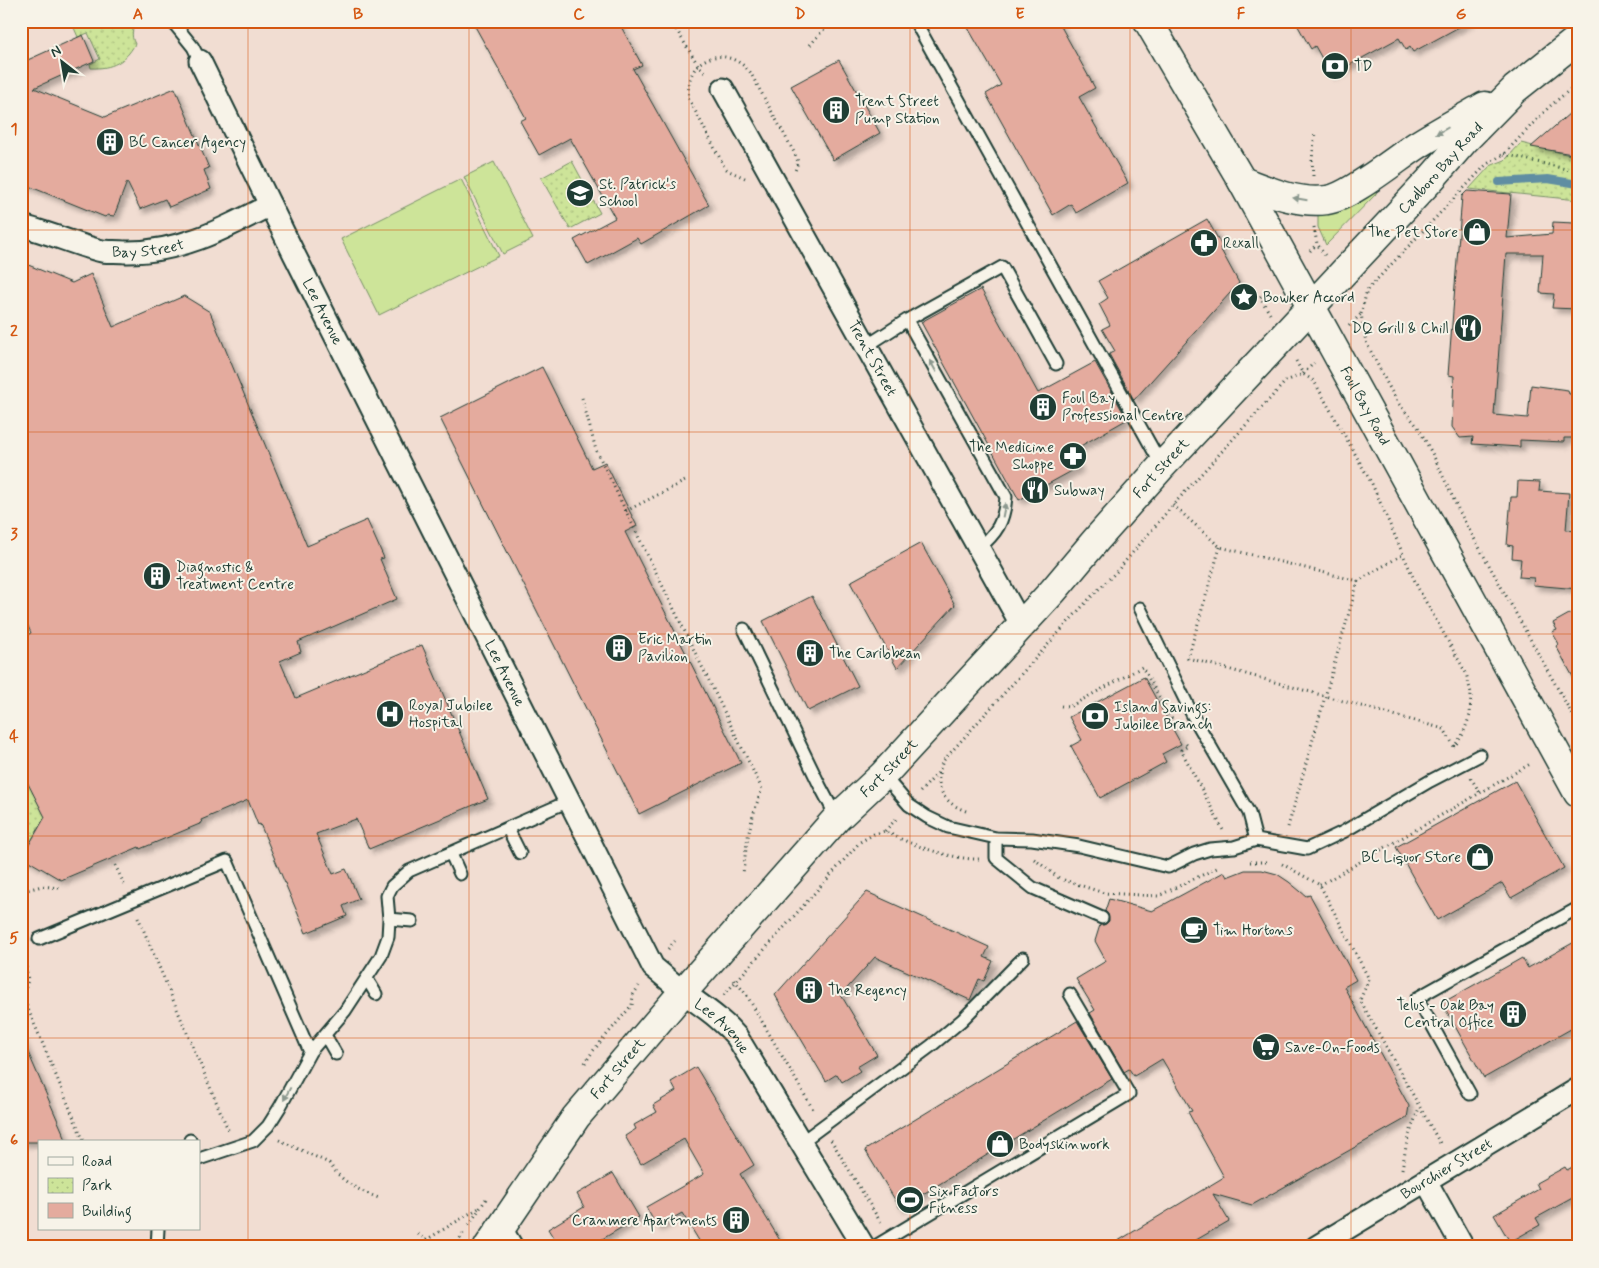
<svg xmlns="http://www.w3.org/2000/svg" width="1599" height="1268" viewBox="0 0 1599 1268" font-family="Mynerve,sans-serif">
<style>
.grass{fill:#cde499;stroke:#769066}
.park{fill:url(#park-dots);stroke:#769066}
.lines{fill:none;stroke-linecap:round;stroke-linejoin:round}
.stream{stroke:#618ea2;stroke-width:8}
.building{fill:#e4ab9e;stroke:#1f3d34;filter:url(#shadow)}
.lane-casing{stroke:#1f3d34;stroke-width:15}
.street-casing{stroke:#1f3d34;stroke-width:25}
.secondary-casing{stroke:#1f3d34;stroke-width:31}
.path{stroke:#1f3d34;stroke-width:3;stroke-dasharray:1 4;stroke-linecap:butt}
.lane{stroke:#f7f3e8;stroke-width:11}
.street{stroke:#f7f3e8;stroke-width:21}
.secondary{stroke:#f7f3e8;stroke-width:28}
.oneway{fill:#8b988e}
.grid{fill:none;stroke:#d45610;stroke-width:1;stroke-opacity:0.55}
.labels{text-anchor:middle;stroke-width:4;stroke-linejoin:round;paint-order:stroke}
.poi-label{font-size:15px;fill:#1f3d34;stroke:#f7f3e8;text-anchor:start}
.street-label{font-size:15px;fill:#1f3d34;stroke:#f7f3e8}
.neatline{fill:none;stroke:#d45610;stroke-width:2}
.grid-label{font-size:16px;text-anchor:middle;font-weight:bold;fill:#d45610}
</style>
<defs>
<pattern id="park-dots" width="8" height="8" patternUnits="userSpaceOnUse" patternTransform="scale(1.25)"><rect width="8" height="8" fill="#cde499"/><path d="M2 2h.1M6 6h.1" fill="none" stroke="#b0c484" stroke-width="1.8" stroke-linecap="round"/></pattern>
<filter id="shadow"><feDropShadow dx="4.5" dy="4.5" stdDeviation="2.5" flood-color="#0004"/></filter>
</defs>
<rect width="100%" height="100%" fill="#f1ddd2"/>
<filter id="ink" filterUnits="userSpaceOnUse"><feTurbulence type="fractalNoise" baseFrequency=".02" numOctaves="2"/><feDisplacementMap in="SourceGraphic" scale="10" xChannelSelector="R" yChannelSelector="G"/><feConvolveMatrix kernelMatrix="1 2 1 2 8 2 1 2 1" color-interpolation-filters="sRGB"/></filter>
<g filter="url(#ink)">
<!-- grass -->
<path class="grass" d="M494 162 533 239 503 254 464 177Z
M461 179 499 256 379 315 341 239Z
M1376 190V194L1326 245 1318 227V208Z"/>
<!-- park -->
<path class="park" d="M71 21H136C133 29 130 35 135 44 125 62 112 69 91 68L90 64 100 59 88 33 78 37Z
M1521 143 1578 157V200L1469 189 1490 166 1505 160Z
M572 161 600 213 570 229 541 178Z
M24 774 62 787 21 858V775Z"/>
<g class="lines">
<!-- stream -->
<path class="stream" d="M1499 182 1548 179 1578 184"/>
</g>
<!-- building -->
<path class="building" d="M472 21H618L642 65 633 69 709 205 641 244 637 238 588 265 574 240 615 218 570 138 539 155 520 121 526 118Z
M964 21H1058L1095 88 1079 97 1128 183 1076 213 1071 204 1053 215 986 94 1001 85Z
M1295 21H1470L1413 52 1410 47 1406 50 1399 38 1331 75 1315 46 1311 49Z
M83 35 94 61 34 88 105 117 175 88 209 168 204 170 211 189 169 207 165 199 140 209 127 182 114 216 107 215 105 217 21 183V63Z
M839 60 880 133 833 160 791 86Z
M1578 106V155L1531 147Z
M1467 191 1511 194 1507 238 1552 234 1553 222 1574 223V227H1578V309L1552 308 1554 294 1540 293 1543 254H1506L1494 415 1528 418 1531 385 1568 390 1569 394H1578V438H1564V442L1520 440V447L1472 444 1473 437 1460 438 1452 427 1454 376 1448 375 1462 196Z
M1207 219 1222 246 1220 248 1239 283 1134 400 1109 354 1115 351 1102 329 1110 325 1099 304 1108 298 1098 281Z
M21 262 72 283 91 274 113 327 184 296 210 312 307 546 367 520 384 558 380 559 397 599 298 642 301 652 280 661 296 698 422 645 488 799 369 849 356 819 316 834 333 874 346 869 359 899 343 906 347 916 306 933 260 824 258 825 248 800 201 820 202 823 140 849 139 847 61 880 22 857 45 817 21 770V638L31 633 21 610Z
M981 289 1038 393 1095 362 1123 412 1122 413 1126 420 1070 452 1079 467 1019 500 921 322Z
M542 367 592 468 605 462 637 526 625 532 741 763 639 814 440 418Z
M1518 481 1540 482 1539 491 1569 493 1566 530 1578 531V589L1533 585 1534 578 1519 577 1521 559 1512 558 1513 546 1507 545 1511 497H1517Z
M921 543 955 605 897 668 850 582Z
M812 596 858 686 808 711 763 621Z
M1578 609V686L1556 646 1559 644 1552 632 1557 630 1553 623Z
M1144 677 1181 744 1162 754 1166 762 1100 798 1071 746 1082 740 1069 717Z
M1515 781 1564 868 1511 898 1502 883 1437 920 1396 847Z
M1245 870H1262L1277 874 1289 882 1306 896 1310 895 1356 980 1344 987 1409 1106 1407 1118 1252 1205 1213 1194 1229 1221 1184 1247H1108L1224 1177 1188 1112 1192 1111 1162 1059 1134 1076 1129 1069 1124 1072 1090 1013 1095 1010 1076 979 1106 961 1095 941 1100 925 1106 924 1109 921 1108 914 1105 911 1109 899 1152 911 1224 872 1227 877Z
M867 892 989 947 984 957 993 961 984 981 979 979 970 1000 875 957 841 995 877 1055 857 1067 860 1071 842 1082 837 1074 826 1081 775 995Z
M1578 940V1025L1484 1078 1442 1003 1522 958 1528 968Z
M1077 1021 1112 1079 900 1208 865 1150Z
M21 1036 67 1142H21Z
M696 1067 754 1165 740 1174 784 1247H703L682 1213 657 1227 646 1207 704 1174 684 1139 641 1164 625 1136 636 1129 634 1125 657 1112 653 1105 676 1091 671 1082Z
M1578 1164V1195L1536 1218 1540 1225 1510 1242 1494 1215 1539 1189 1536 1183 1565 1167 1567 1170Z
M613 1173 639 1217 589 1247H559L548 1229 584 1207 577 1194Z"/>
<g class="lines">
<defs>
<path id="lane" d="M172 21 193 47 200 61
M915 21 1162 466
M907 320 1006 497C1004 522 997 533 978 549
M865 347 907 320 1002 267 1056 364
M1140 608 1193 716 1249 813 1256 840
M744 629 820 786 837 818
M883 775 909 805 927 817 948 827 996 838 1032 839 1079 846 1168 867 1194 854 1210 849 1234 847 1256 840 1307 849 1343 832 1430 781 1480 755
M508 829 520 853
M996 838V858L1033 888 1102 918
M451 854 460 874
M389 919 412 921
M39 939 227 861 310 1052
M367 979 376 994
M325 1035 336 1054
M1470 1094 1417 998 1578 908
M190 1140V1142
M800 1143 931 1046 962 1020 1023 958
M199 1159 253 1141 268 1126 280 1107 310 1052 345 1011 381 956 388 937 389 919 387 896 392 886 409 871 569 801
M157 1247 158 1229
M874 1247 1129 1094 1070 994"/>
<g id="street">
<path id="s1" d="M200 61 294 254 653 967C663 975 673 984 683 992 703 1007 721 1018 737 1037L864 1247"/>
<path id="s2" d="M723 89 1022 626"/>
<path id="s3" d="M21 226C49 232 75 245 102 251 110 252 118 251 125 252 179 253 224 229 270 205"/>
<path d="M1426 1181 1463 1247"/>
<path d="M500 1227 512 1247"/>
<path id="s4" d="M1316 1247 1578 1089"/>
</g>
<g id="secondary">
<path id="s5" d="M1148 21 1242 181 1578 793"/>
<path d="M1242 181C1269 191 1297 204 1327 200 1348 198 1396 159 1416 146 1438 132 1462 119 1485 106"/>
<path id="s6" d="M488 1247 576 1117 683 992 837 818 883 775 1053 591 1096 540 1162 466 1430 180 1463 142 1515 89 1578 39"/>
</g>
</defs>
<!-- lane casing -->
<use href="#lane" class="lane-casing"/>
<!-- street casing -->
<use href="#street" class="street-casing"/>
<!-- secondary casing -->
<use href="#secondary" class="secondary-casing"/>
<!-- path -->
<path class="path" d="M671 21 698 65 707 74
M810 45 831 21
M1578 83 1549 107 1504 154 1487 164 1421 233 1367 290 1361 314 1366 342 1387 383 1398 403 1418 427 1435 459 1460 513 1578 725
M1504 154 1578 172
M1313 176 1312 160 1315 132
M745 178 729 171 725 168 689 99C683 58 724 42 750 72L795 154 798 162 795 171
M1314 227 1317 244 1325 255
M1310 251 1317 244
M1270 314 1260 297 1271 287
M1349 326 1361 314
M1296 361 1303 374 1314 363
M582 398 596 450 762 789C750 821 746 842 743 875
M1173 505 1220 547 1358 581
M626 511 687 480
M1220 547 1188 658 1444 729 1455 748
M1061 706 1069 707 1142 667 1173 721
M1186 744 1188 746 1181 750 1223 830
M1471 778 1480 793
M920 792 938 773
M966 811C941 802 933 784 943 761L1089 599 1117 571 1173 505 1286 381 1303 374 1314 381 1372 484 1418 588 1466 673 1471 693 1470 715 1463 734 1454 747
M1288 827 1358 581 1402 555
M885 831 898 817
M1034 859 1059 878
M1250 862H1266
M1282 864 1320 885 1369 979 1360 1000 1441 1145
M115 865 125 886
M1064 880 1104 893 1158 896 1217 868
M1320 885 1532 763
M21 902 27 890 42 886 59 888
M138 917 229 1132
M21 948 24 954 28 980 23 997 84 1142
M668 949 675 941
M734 980 746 994 814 1111
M724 995 860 842 874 834 885 831C908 844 953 860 979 859
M585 1063 593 1051 632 1005 633 995 639 986
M279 1140 329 1163C343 1184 359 1190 381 1199
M831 1140 881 1223
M1402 1169 1407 1141 1419 1108
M469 1225 486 1199
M418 1234 435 1247
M426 1240 479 1208
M455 1247 465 1230"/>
<!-- lane -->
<use href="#lane" class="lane"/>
<!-- street -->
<use href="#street" class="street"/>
<!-- secondary -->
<use href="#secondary" class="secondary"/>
</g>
<!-- one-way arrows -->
<defs><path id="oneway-solid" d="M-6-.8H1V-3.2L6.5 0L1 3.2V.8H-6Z" transform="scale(1.25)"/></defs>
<g class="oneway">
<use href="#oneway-solid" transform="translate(1442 131) rotate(150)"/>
<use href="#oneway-solid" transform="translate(1300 199) rotate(-171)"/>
<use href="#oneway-solid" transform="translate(933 366) rotate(-119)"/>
<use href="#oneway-solid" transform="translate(1004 510) rotate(-79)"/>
<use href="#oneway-solid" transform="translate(287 1094) rotate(118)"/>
</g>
</g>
<!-- grid -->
<path class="grid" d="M248 21V1247M469 21V1247M689 21V1247M910 21V1247M1130 21V1247M1351 21V1247M21 230H1578M21 432H1578M21 634H1578M21 836H1578M21 1038H1578"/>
<!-- icons -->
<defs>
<symbol id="bank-disc" viewBox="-11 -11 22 22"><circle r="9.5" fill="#1f3d34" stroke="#f7f3e8"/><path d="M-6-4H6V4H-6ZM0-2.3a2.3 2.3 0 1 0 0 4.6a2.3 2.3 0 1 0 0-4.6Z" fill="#fff"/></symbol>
<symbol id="building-disc" viewBox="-11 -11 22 22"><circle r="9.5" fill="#1f3d34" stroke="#f7f3e8"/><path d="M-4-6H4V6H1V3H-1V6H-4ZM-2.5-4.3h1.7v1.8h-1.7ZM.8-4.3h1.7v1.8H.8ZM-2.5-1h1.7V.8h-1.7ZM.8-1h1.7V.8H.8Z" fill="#fff"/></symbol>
<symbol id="school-disc" viewBox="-11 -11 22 22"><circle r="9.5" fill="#1f3d34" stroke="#f7f3e8"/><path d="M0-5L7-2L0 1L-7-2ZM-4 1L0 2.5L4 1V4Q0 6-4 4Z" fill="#fff"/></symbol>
<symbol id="shop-disc" viewBox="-11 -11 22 22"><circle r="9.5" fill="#1f3d34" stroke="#f7f3e8"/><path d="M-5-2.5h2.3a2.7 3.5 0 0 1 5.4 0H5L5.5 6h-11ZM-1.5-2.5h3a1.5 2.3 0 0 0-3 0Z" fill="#fff"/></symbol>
<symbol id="pharmacy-disc" viewBox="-11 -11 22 22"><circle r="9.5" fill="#1f3d34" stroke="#f7f3e8"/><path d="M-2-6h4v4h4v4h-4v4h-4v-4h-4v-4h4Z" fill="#fff"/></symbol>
<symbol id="sight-disc" viewBox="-11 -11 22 22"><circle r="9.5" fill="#1f3d34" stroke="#f7f3e8"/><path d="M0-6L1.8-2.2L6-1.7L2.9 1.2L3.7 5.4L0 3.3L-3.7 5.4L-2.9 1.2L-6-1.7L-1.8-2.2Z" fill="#fff"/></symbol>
<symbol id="restaurant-disc" viewBox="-11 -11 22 22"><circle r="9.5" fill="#1f3d34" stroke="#f7f3e8"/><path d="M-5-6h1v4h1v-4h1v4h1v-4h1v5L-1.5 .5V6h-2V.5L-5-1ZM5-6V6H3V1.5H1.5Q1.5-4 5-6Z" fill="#fff"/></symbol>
<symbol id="hospital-disc" viewBox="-11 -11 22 22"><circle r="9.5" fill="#1f3d34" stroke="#f7f3e8"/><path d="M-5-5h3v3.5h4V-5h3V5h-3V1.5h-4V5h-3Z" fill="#fff"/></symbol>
<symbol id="cafe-disc" viewBox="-11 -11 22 22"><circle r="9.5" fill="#1f3d34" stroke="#f7f3e8"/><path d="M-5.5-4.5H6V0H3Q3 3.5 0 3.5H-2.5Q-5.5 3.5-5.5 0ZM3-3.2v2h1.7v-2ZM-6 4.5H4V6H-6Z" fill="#fff"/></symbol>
<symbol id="supermarket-disc" viewBox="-11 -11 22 22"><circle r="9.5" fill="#1f3d34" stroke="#f7f3e8"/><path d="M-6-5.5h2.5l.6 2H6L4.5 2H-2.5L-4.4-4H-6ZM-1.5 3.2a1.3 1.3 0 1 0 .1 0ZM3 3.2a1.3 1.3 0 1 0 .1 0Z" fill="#fff"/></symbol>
<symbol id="stadium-disc" viewBox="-11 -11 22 22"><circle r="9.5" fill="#1f3d34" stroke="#f7f3e8"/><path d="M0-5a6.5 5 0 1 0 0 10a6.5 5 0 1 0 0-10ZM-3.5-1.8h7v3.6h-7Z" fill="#fff"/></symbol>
</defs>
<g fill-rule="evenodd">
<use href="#bank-disc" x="1319" y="50" width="32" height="32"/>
<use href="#building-disc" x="820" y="94" width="32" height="32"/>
<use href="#building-disc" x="94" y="126" width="32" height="32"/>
<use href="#school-disc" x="564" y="177" width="32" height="32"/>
<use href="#shop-disc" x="1461" y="216" width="32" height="32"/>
<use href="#pharmacy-disc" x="1188" y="227" width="32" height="32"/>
<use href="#sight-disc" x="1228" y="281" width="32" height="32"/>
<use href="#restaurant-disc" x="1452" y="312" width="32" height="32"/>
<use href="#building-disc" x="1027" y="391" width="32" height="32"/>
<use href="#pharmacy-disc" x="1057" y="440" width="32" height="32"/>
<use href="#restaurant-disc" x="1019" y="474" width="32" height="32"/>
<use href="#building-disc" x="141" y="560" width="32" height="32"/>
<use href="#building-disc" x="603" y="632" width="32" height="32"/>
<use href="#building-disc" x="794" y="637" width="32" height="32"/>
<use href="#hospital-disc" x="374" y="698" width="32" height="32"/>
<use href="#bank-disc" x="1079" y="700" width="32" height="32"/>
<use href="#shop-disc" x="1464" y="841" width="32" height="32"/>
<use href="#cafe-disc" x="1178" y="914" width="32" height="32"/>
<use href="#building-disc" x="793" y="974" width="32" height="32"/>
<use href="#building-disc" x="1497" y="998" width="32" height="32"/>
<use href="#supermarket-disc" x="1250" y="1031" width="32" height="32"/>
<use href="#shop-disc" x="984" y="1128" width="32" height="32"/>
<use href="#stadium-disc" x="894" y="1184" width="32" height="32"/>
<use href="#building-disc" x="720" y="1204" width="32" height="32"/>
</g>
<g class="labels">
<!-- poi labels -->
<g class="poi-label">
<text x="1354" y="71">TD</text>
<text x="855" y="106">Trent Street<tspan x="855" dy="17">Pump Station</tspan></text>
<text x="129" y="147">BC Cancer Agency</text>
<text x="599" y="189">St. Patrick's<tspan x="599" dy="17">School</tspan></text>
<text x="1458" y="237" text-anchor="end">The Pet Store</text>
<text x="1223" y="248">Rexall</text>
<text x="1263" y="302">Bowker Accord</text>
<text x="1449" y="333" text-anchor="end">DQ Grill &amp; Chill</text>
<text x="1062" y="403">Foul Bay<tspan x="1062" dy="17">Professional Centre</tspan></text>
<text x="1054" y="452" text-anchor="end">The Medicine<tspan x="1054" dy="17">Shoppe</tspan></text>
<text x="1054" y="495">Subway</text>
<text x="176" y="572">Diagnostic &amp;<tspan x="176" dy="17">Treatment Centre</tspan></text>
<text x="638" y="644">Eric Martin<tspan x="638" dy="17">Pavilion</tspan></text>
<text x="829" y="658">The Caribbean</text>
<text x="409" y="710">Royal Jubilee<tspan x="409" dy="17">Hospital</tspan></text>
<text x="1114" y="712">Island Savings:<tspan x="1114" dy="17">Jubilee Branch</tspan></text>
<text x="1461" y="862" text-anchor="end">BC Liquor Store</text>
<text x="1213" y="935">Tim Hortons</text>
<text x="828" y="995">The Regency</text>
<text x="1494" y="1010" text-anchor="end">Telus - Oak Bay<tspan x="1494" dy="17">Central Office</tspan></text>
<text x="1285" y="1052">Save-On-Foods</text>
<text x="1019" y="1149">Bodyskinwork</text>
<text x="929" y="1196">Six Factors<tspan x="929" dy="17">Fitness</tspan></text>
<text x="717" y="1225" text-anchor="end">Cranmere Apartments</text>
</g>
<!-- street labels -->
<g class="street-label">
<text dy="5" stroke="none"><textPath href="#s6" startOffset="1441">Cadboro Bay Road</textPath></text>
<text dy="5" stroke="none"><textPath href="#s3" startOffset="131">Bay Street</textPath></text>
<text dy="5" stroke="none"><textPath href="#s1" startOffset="279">Lee Avenue</textPath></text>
<text dy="5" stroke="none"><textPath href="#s2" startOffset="308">Trent Street</textPath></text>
<text dy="5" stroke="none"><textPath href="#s5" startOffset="442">Foul Bay Road</textPath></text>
<text dy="5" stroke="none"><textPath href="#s6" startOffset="1031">Fort Street</textPath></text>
<text dy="5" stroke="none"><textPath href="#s1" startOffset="684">Lee Avenue</textPath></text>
<text dy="5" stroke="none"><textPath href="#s6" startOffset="626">Fort Street</textPath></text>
<text dy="5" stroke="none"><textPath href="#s1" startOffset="1104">Lee Avenue</textPath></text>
<text dy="5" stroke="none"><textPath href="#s6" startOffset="221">Fort Street</textPath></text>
<text dy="5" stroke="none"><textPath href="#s4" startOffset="152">Bourchier Street</textPath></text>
</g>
</g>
<!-- margin -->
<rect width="1599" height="1268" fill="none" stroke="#f7f3e8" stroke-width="55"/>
<!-- legend -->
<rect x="38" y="1140" width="162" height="90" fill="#f7f3e8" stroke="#a1aaa0"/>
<rect x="48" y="1157" width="25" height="8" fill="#f7f3e8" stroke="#a1aaa0"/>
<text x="82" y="1166" font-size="15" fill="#1f3d34">Road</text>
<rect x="48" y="1178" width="25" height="15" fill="url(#park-dots)" stroke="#a1aaa0"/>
<text x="82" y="1190" font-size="15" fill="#1f3d34">Park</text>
<rect x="48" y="1203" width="25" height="15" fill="#e4ab9e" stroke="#a1aaa0"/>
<text x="82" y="1216" font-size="15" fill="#1f3d34">Building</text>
<!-- north arrow -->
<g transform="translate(62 62) rotate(329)" stroke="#f7f3e8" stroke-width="4" paint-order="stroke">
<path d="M0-4L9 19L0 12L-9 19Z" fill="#1f3d34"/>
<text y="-8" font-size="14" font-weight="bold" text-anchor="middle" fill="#1f3d34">N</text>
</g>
<rect x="28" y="28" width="1544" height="1212" class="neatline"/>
<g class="grid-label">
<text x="138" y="19">A</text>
<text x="358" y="19">B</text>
<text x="579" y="19">C</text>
<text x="800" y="19">D</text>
<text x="1020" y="19">E</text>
<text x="1241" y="19">F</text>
<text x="1461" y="19">G</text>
<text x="14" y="134">1</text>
<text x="14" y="336">2</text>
<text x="14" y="539">3</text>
<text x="14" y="741">4</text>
<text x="14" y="943">5</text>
<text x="14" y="1145">6</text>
</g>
</svg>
